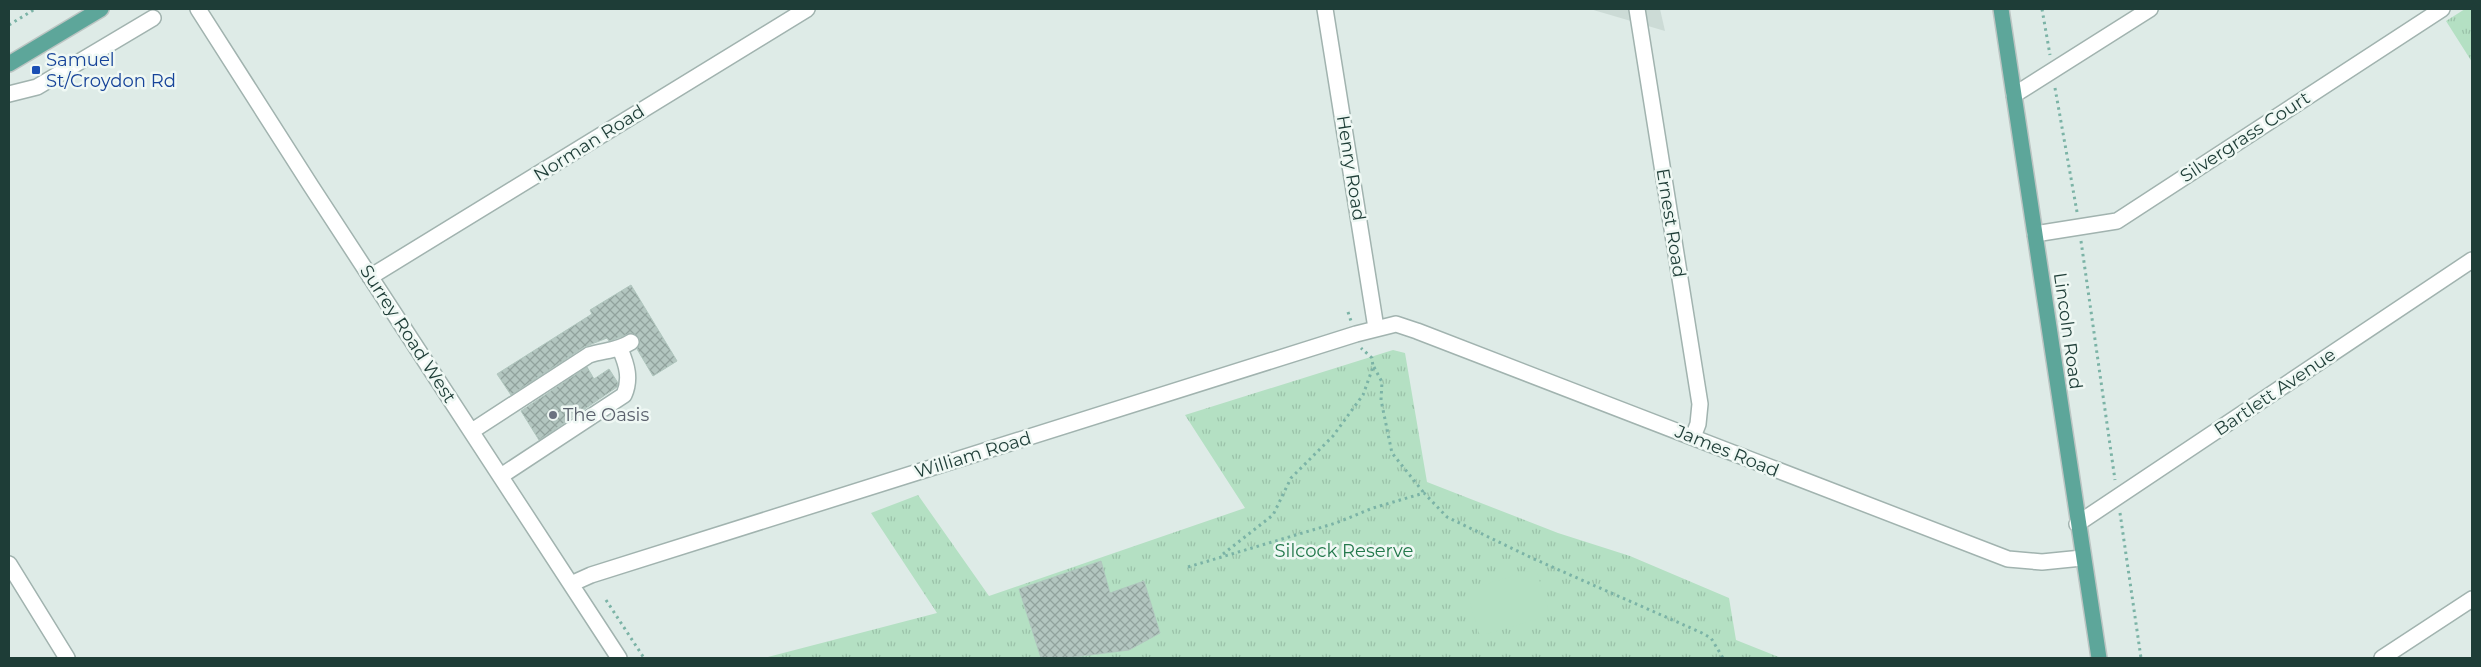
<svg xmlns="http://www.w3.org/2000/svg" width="2481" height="667" viewBox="0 0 2481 667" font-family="Montserrat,sans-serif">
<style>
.built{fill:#ccdbd6}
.grass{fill:url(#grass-tufts)}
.garden{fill:#b4e0c3}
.building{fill:url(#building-cross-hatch);stroke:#b0c6be}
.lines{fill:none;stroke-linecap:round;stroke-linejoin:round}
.minor-casing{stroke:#a1b3af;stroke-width:18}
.major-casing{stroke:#bcc5c3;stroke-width:18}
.path{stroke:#7bb3a6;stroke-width:3;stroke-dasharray:2.5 4;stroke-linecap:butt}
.minor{stroke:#fff;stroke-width:15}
.major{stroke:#5da69a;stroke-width:15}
.transit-dot{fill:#1a4fb4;stroke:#eff8f4;stroke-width:2}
.worship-dot{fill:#6b7280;stroke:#eff8f4;stroke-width:2}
.labels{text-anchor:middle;stroke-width:5;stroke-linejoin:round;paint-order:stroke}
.transit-label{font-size:18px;fill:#164399;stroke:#eff8f4;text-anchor:start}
.street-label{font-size:18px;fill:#1e3d37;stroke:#eff8f4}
.worship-label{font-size:18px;fill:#5b616d;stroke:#eff8f4;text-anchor:start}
.park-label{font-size:18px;fill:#23784b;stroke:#eff8f4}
</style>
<defs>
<pattern id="grass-tufts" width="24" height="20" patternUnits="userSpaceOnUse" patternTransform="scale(1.25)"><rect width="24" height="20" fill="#b4e0c3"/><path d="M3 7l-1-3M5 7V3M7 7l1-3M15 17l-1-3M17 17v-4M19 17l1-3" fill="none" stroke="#9ac1a8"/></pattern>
<pattern id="building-cross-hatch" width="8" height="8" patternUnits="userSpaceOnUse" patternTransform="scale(1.25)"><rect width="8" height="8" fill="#b3c6c0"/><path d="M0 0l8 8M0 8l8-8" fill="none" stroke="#91a29d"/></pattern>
</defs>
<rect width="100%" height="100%" fill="#deebe7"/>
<!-- built -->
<path class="built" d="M1590 9H1660L1665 31Z"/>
<!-- grass -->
<path class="grass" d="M2465 9H2472V62L2446 21Z
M1393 350 1405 353 1427 482 1558 533 1630 556 1729 598 1736 640 1781 658H764L937 613 871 513 918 495 989 596 1245 508 1185 415Z"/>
<!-- garden -->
<path class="garden" d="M1536 569 1550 615 1480 636 1466 590Z"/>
<!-- building -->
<path class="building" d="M631 285 677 361 653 376 637 349 640 343 639 338 631 333 609 341 607 338 584 347 511 395 497 374 592 314 590 310Z
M587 367 594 379 609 369 618 383 617 387 539 440 521 411Z
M1101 561 1110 593 1144 581 1160 633 1129 650 1066 658H1041L1019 589Z"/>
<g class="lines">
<defs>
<path id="minor" d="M198 9 311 186 619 658
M1325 9 1376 328
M1637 9 1700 404 1698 424 1693 437
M9 94 37 87 153 18
M2014 95 2150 9
M2035 234 2117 221 2442 9
M370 277 807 9
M472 431 589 355C605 350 617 351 631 342
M501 476 624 395C631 379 627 365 620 349
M2077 524 2472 260
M9 564 67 658
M571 584 591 575 1356 334 1396 324 1417 331 2008 559 2042 562 2082 558
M2382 658 2472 599"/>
<path id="major" d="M2001 9 2099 658
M9 64 101 9"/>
</defs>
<!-- minor casing -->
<use href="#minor" class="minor-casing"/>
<!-- major casing -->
<use href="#major" class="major-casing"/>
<!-- path -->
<path class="path" d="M2042 9 2050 55
M9 25 35 9
M2055 88 2077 212
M2081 241 2115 480
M1348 312 1351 321
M1374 367 1382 382 1381 400 1392 453 1424 493
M2120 513 2141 658
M1223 554 1273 515 1291 478 1333 436 1363 395 1373 367 1372 358 1361 348
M1188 567 1336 523 1373 508 1424 493 1447 517 1532 558 1702 633 1711 638 1723 658
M606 600 644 658"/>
<!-- minor -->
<use href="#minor" class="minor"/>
<!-- major -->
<use href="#major" class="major"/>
</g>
<!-- markers -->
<rect class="transit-dot" x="31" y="65" width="10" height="10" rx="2.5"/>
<circle class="worship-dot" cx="553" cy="415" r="5"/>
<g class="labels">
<!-- transit labels -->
<g class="transit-label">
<text x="46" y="66">Samuel<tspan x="46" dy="21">St/Croydon Rd</tspan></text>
</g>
<!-- street labels -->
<g class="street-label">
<text transform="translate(2245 137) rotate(-33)" y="6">Silvergrass Court</text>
<text transform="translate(589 143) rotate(-32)" y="6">Norman Road</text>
<text transform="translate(1351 168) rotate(81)" y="6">Henry Road</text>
<text transform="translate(1671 223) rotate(81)" y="6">Ernest Road</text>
<text transform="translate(2068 331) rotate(82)" y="6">Lincoln Road</text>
<text transform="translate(408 334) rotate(57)" y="6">Surrey Road West</text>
<text transform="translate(2275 392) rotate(-34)" y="6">Bartlett Avenue</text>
<text transform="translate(1727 451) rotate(22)" y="6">James Road</text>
<text transform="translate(973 455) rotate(-17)" y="6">William Road</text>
</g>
<!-- worship labels -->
<g class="worship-label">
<text x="563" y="421">The Oasis</text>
</g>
<!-- park labels -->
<g class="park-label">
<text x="1344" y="557">Silcock Reserve</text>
</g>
</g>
<!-- border -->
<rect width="2481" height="667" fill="none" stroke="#1e3d37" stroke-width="20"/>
</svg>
